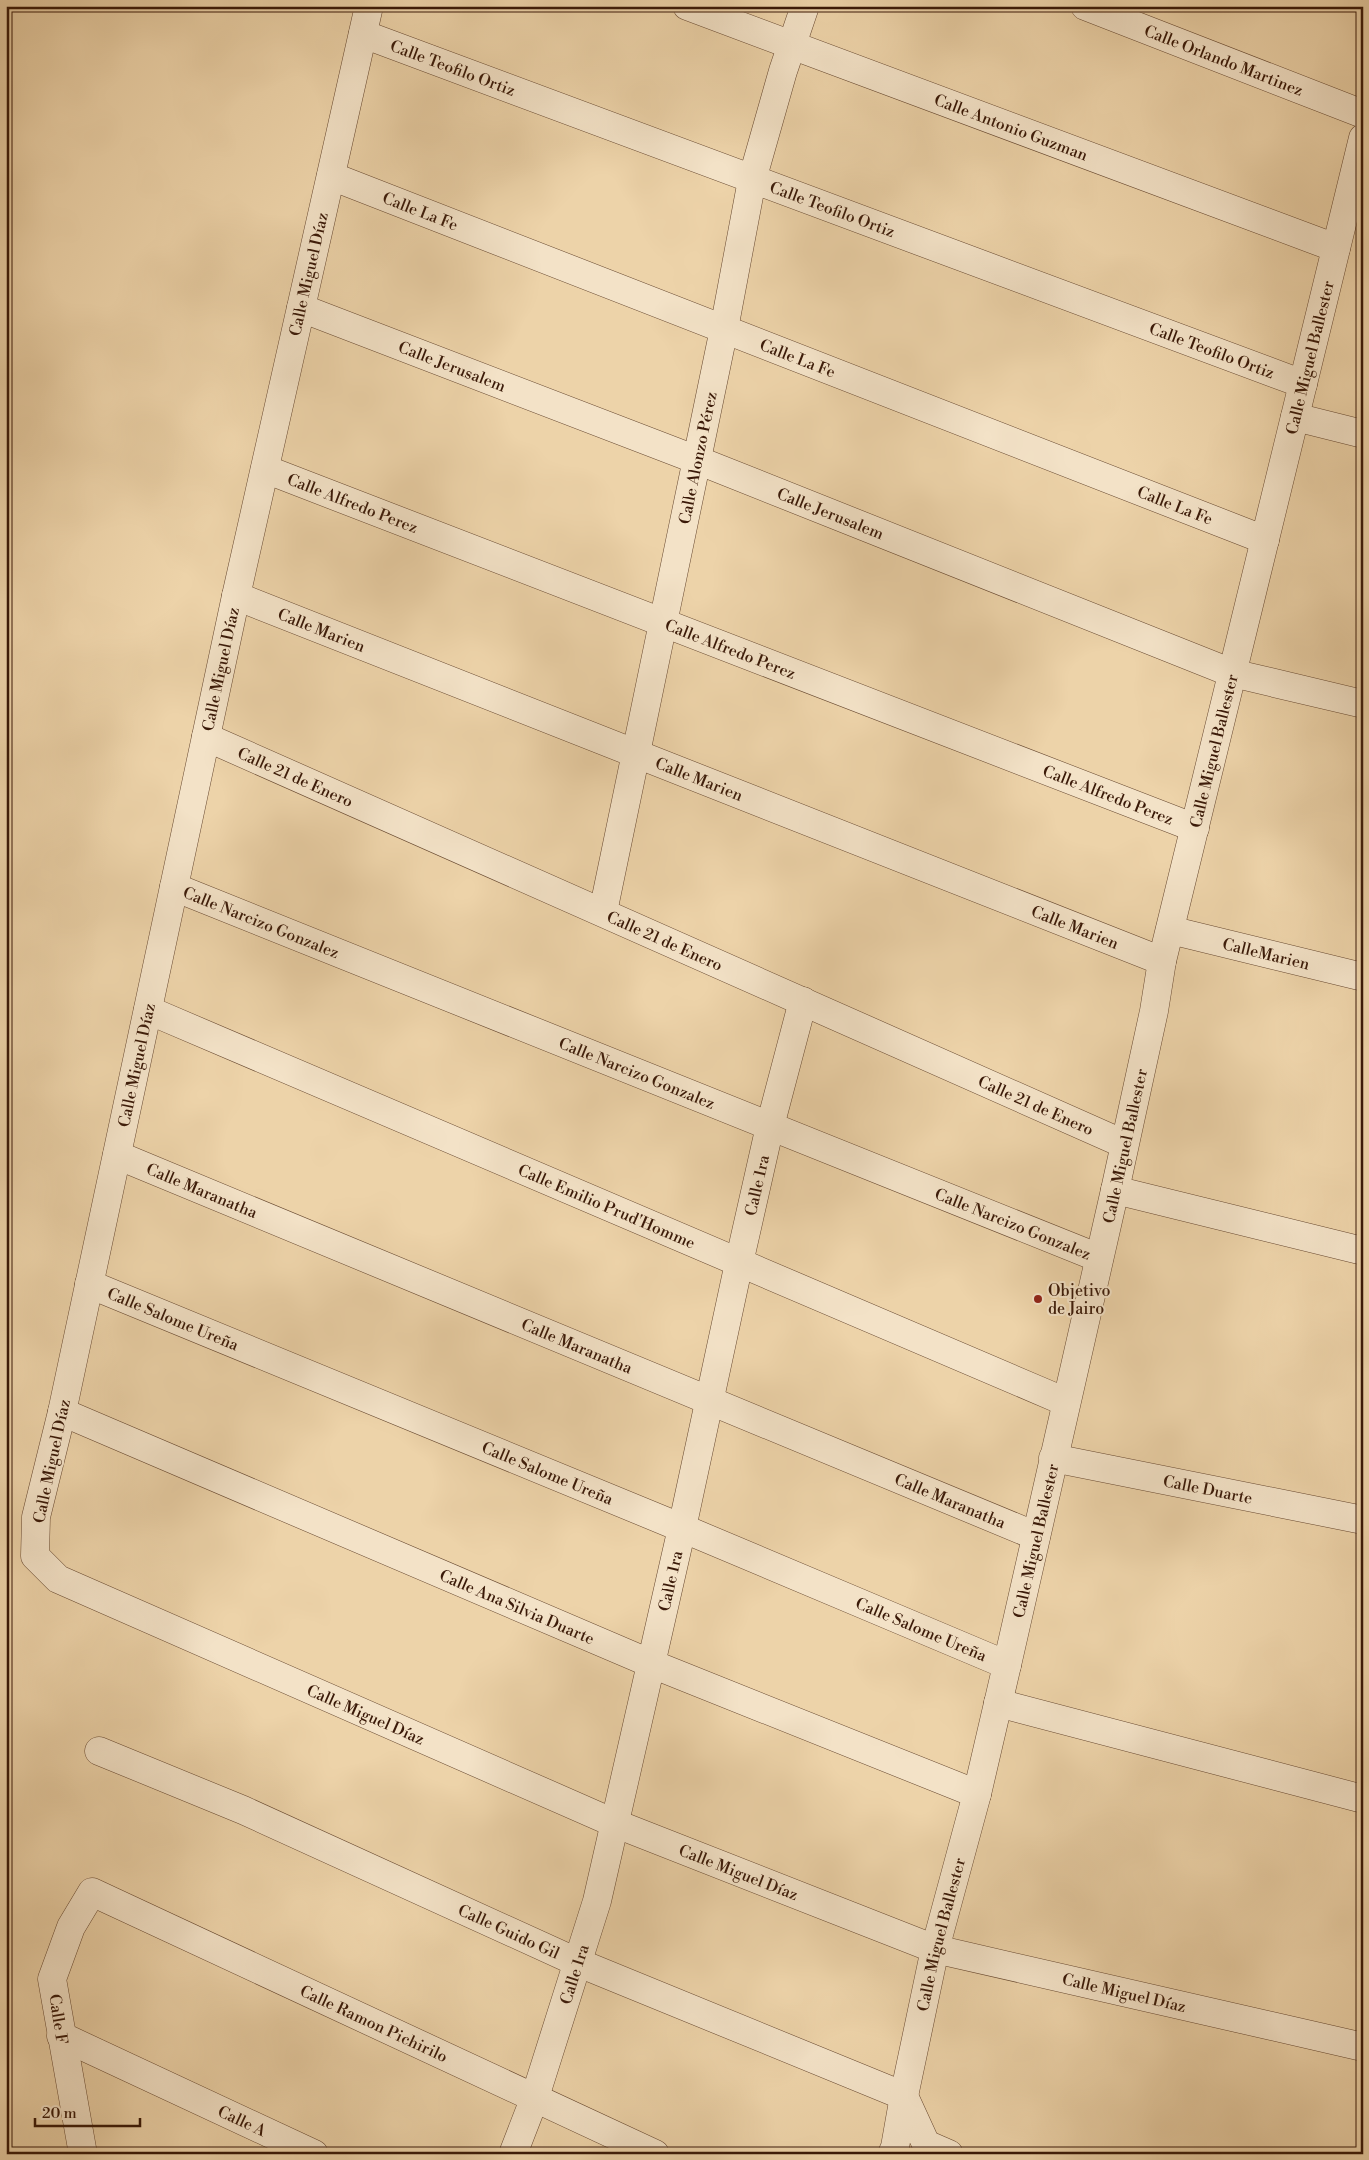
<svg xmlns="http://www.w3.org/2000/svg" width="1369" height="2160" viewBox="0 0 1369 2160" font-family="'Libre Bodoni',serif">
<style>
.lines{fill:none;stroke-linecap:round;stroke-linejoin:round}
.minor-casing{stroke:#674830;stroke-width:29}
.minor{stroke:#f3e2c7;stroke-width:28}
.poi-dot{fill:#8f2418;stroke:#f3e2c7;stroke-width:2}
.labels{text-anchor:middle;stroke-width:4;stroke-linejoin:round;paint-order:stroke}
.street-label{font-size:16px;fill:#3a1908;stroke:#f3e2c7}
.poi-label{font-size:16px;fill:#3a1908;stroke:#f3e2c7;text-anchor:start}
</style>
<rect width="100%" height="100%" fill="#edd3a9"/>
<filter id="stains"><feTurbulence type="fractalNoise" baseFrequency=".004" numOctaves="4"/><feColorMatrix values="0 0 0 0 .2 0 0 0 0 .09 0 0 0 0 .02 0 0 0 .5 -.17"/></filter>
<radialGradient id="worn" r=".72"><stop offset=".6" stop-color="#630" stop-opacity="0"/><stop offset="1" stop-color="#630" stop-opacity=".3"/></radialGradient>
<g class="lines">
<defs>
<g id="minor">
<path id="s1" d="M369 6 236 596 62 1412 36 1517 35 1556 58 1579 614 1823 935 1949 1363 2047"/>
<path id="s2" d="M687 6 1336 248"/>
<path id="s3" d="M1085 6 1363 114"/>
<path id="s4" d="M363 34 1303 384"/>
<path id="s5" d="M331 176 1265 540"/>
<path id="s6" d="M301 308 697 460 1232 673 1363 704"/>
<path d="M1295 417 1363 434"/>
<path id="s7" d="M265 469 1195 828"/>
<path id="s8" d="M236 596 1162 961"/>
<path id="s9" d="M206 737 1124 1144"/>
<path id="s10" d="M174 887 1099 1258"/>
<path id="s11" d="M603 912 724 329 752 180 783 71 805 6"/>
<path id="s12" d="M1170 930 1363 977"/>
<path id="s13" d="M148 1010 1066 1402"/>
<path id="s14" d="M117 1155 1036 1536"/>
<path d="M1115 1190 1363 1251"/>
<path id="s15" d="M89 1284 682 1528 1007 1665"/>
<path id="s16" d="M62 1412 652 1664 977 1794"/>
<path id="s17" d="M1053 1458 1363 1520"/>
<path d="M998 1703 1363 1799"/>
<path id="s18" d="M99 1751 243 1810 579 1963 904 2096 926 2144 949 2154"/>
<path id="s19" d="M61 2036 314 2154"/>
<path id="s20" d="M83 2154 52 1979 71 1927 92 1892 655 2154"/>
<path id="s21" d="M513 2154 535 2097 597 1901 682 1528 739 1263 770 1126 803 1001"/>
<path id="s22" d="M892 2154 895 2147 904 2096 935 1949 977 1794 1007 1665 1115 1190 1154 1011 1162 961 1363 138"/>
</g>
</defs>
<!-- minor casing -->
<use href="#minor" class="minor-casing"/>
<!-- minor -->
<use href="#minor" class="minor"/>
</g>
<!-- markers -->
<circle class="poi-dot" cx="1038" cy="1299" r="5"/>
<g class="labels">
<!-- street labels -->
<g class="street-label">
<text dy="6" stroke="none"><textPath href="#s3" startOffset="149">Calle Orlando Martinez</textPath></text>
<text dy="6" stroke="none"><textPath href="#s4" startOffset="96">Calle Teofilo Ortiz</textPath></text>
<text dy="6" stroke="none"><textPath href="#s2" startOffset="346">Calle Antonio Guzman</textPath></text>
<text dy="6" stroke="none"><textPath href="#s4" startOffset="501">Calle Teofilo Ortiz</textPath></text>
<text dy="6" stroke="none"><textPath href="#s5" startOffset="96">Calle La Fe</textPath></text>
<text transform="translate(308 274) rotate(-77)" y="6">Calle Miguel Díaz</text>
<text dy="6" stroke="none"><textPath href="#s4" startOffset="906">Calle Teofilo Ortiz</textPath></text>
<text dy="6" stroke="none"><textPath href="#s22" startOffset="1845">Calle Miguel Ballester</textPath></text>
<text dy="6" stroke="none"><textPath href="#s5" startOffset="501">Calle La Fe</textPath></text>
<text dy="6" stroke="none"><textPath href="#s6" startOffset="162">Calle Jerusalem</textPath></text>
<text dy="6" stroke="none"><textPath href="#s11" startOffset="464">Calle Alonzo Pérez</textPath></text>
<text dy="6" stroke="none"><textPath href="#s7" startOffset="94">Calle Alfredo Perez</textPath></text>
<text dy="6" stroke="none"><textPath href="#s5" startOffset="906">Calle La Fe</textPath></text>
<text dy="6" stroke="none"><textPath href="#s6" startOffset="568">Calle Jerusalem</textPath></text>
<text dy="6" stroke="none"><textPath href="#s8" startOffset="92">Calle Marien</textPath></text>
<text dy="6" stroke="none"><textPath href="#s7" startOffset="499">Calle Alfredo Perez</textPath></text>
<text transform="translate(220 669) rotate(-78)" y="6">Calle Miguel Díaz</text>
<text dy="6" stroke="none"><textPath href="#s22" startOffset="1440">Calle Miguel Ballester</textPath></text>
<text dy="6" stroke="none"><textPath href="#s9" startOffset="98">Calle 21 de Enero</textPath></text>
<text dy="6" stroke="none"><textPath href="#s8" startOffset="498">Calle Marien</textPath></text>
<text dy="6" stroke="none"><textPath href="#s7" startOffset="904">Calle Alfredo Perez</textPath></text>
<text dy="6" stroke="none"><textPath href="#s10" startOffset="94">Calle Narcizo Gonzalez</textPath></text>
<text dy="6" stroke="none"><textPath href="#s8" startOffset="902">Calle Marien</textPath></text>
<text dy="6" stroke="none"><textPath href="#s9" startOffset="502">Calle 21 de Enero</textPath></text>
<text dy="6" stroke="none"><textPath href="#s12" startOffset="99">CalleMarien</textPath></text>
<text transform="translate(136 1065) rotate(-78)" y="6">Calle Miguel Díaz</text>
<text dy="6" stroke="none"><textPath href="#s10" startOffset="499">Calle Narcizo Gonzalez</textPath></text>
<text dy="6" stroke="none"><textPath href="#s9" startOffset="908">Calle 21 de Enero</textPath></text>
<text dy="6" stroke="none"><textPath href="#s22" startOffset="1035">Calle Miguel Ballester</textPath></text>
<text dy="6" stroke="none"><textPath href="#s21" startOffset="1000">Calle 1ra</textPath></text>
<text dy="6" stroke="none"><textPath href="#s14" startOffset="92">Calle Maranatha</textPath></text>
<text dy="6" stroke="none"><textPath href="#s13" startOffset="499">Calle Emilio Prud'Homme</textPath></text>
<text dy="6" stroke="none"><textPath href="#s10" startOffset="904">Calle Narcizo Gonzalez</textPath></text>
<text dy="6" stroke="none"><textPath href="#s15" startOffset="91">Calle Salome Ureña</textPath></text>
<text dy="6" stroke="none"><textPath href="#s14" startOffset="498">Calle Maranatha</textPath></text>
<text transform="translate(51 1461) rotate(-78)" y="6">Calle Miguel Díaz</text>
<text dy="6" stroke="none"><textPath href="#s15" startOffset="496">Calle Salome Ureña</textPath></text>
<text dy="6" stroke="none"><textPath href="#s17" startOffset="158">Calle Duarte</textPath></text>
<text dy="6" stroke="none"><textPath href="#s14" startOffset="902">Calle Maranatha</textPath></text>
<text dy="6" stroke="none"><textPath href="#s22" startOffset="630">Calle Miguel Ballester</textPath></text>
<text dy="6" stroke="none"><textPath href="#s21" startOffset="595">Calle 1ra</textPath></text>
<text dy="6" stroke="none"><textPath href="#s16" startOffset="495">Calle Ana Silvia Duarte</textPath></text>
<text dy="6" stroke="none"><textPath href="#s15" startOffset="901">Calle Salome Ureña</textPath></text>
<text dy="6" stroke="none"><textPath href="#s1" startOffset="1955">Calle Miguel Díaz</textPath></text>
<text dy="6" stroke="none"><textPath href="#s1" startOffset="2360">Calle Miguel Díaz</textPath></text>
<text dy="6" stroke="none"><textPath href="#s18" startOffset="448">Calle Guido Gil</textPath></text>
<text dy="6" stroke="none"><textPath href="#s22" startOffset="225">Calle Miguel Ballester</textPath></text>
<text dy="6" stroke="none"><textPath href="#s21" startOffset="190">Calle 1ra</textPath></text>
<text dy="6" stroke="none"><textPath href="#s1" startOffset="2765">Calle Miguel Díaz</textPath></text>
<text transform="translate(59 2019) rotate(81)" y="6">Calle F</text>
<text dy="6" stroke="none"><textPath href="#s20" startOffset="585">Calle Ramon Pichirilo</textPath></text>
<text dy="6" stroke="none"><textPath href="#s19" startOffset="200">Calle A</textPath></text>
</g>
<!-- poi labels -->
<g class="poi-label">
<text x="1048" y="1296">Objetivo<tspan x="1048" dy="18">de Jairo</tspan></text>
</g>
</g>
<!-- margin -->
<rect width="1369" height="2160" fill="none" stroke="#edd3a9" stroke-width="25"/>
<rect x="8" y="8" width="1354" height="2145" fill="none" stroke="#3a1908" stroke-width="2.5"/>
<rect x="12" y="12" width="1344" height="2135" fill="none" stroke="#3a1908"/>
<!-- scale -->
<path d="M35 2118v8h105v-8" fill="none" stroke="#3a1908" stroke-width="2.5"/>
<text x="42" y="2118" font-size="15" fill="#3a1908" stroke="#f3e2c7" stroke-width="4" paint-order="stroke">20 m</text>
<rect width="100%" height="100%" filter="url(#stains)"/>
<rect width="100%" height="100%" fill="url(#worn)"/>
</svg>
